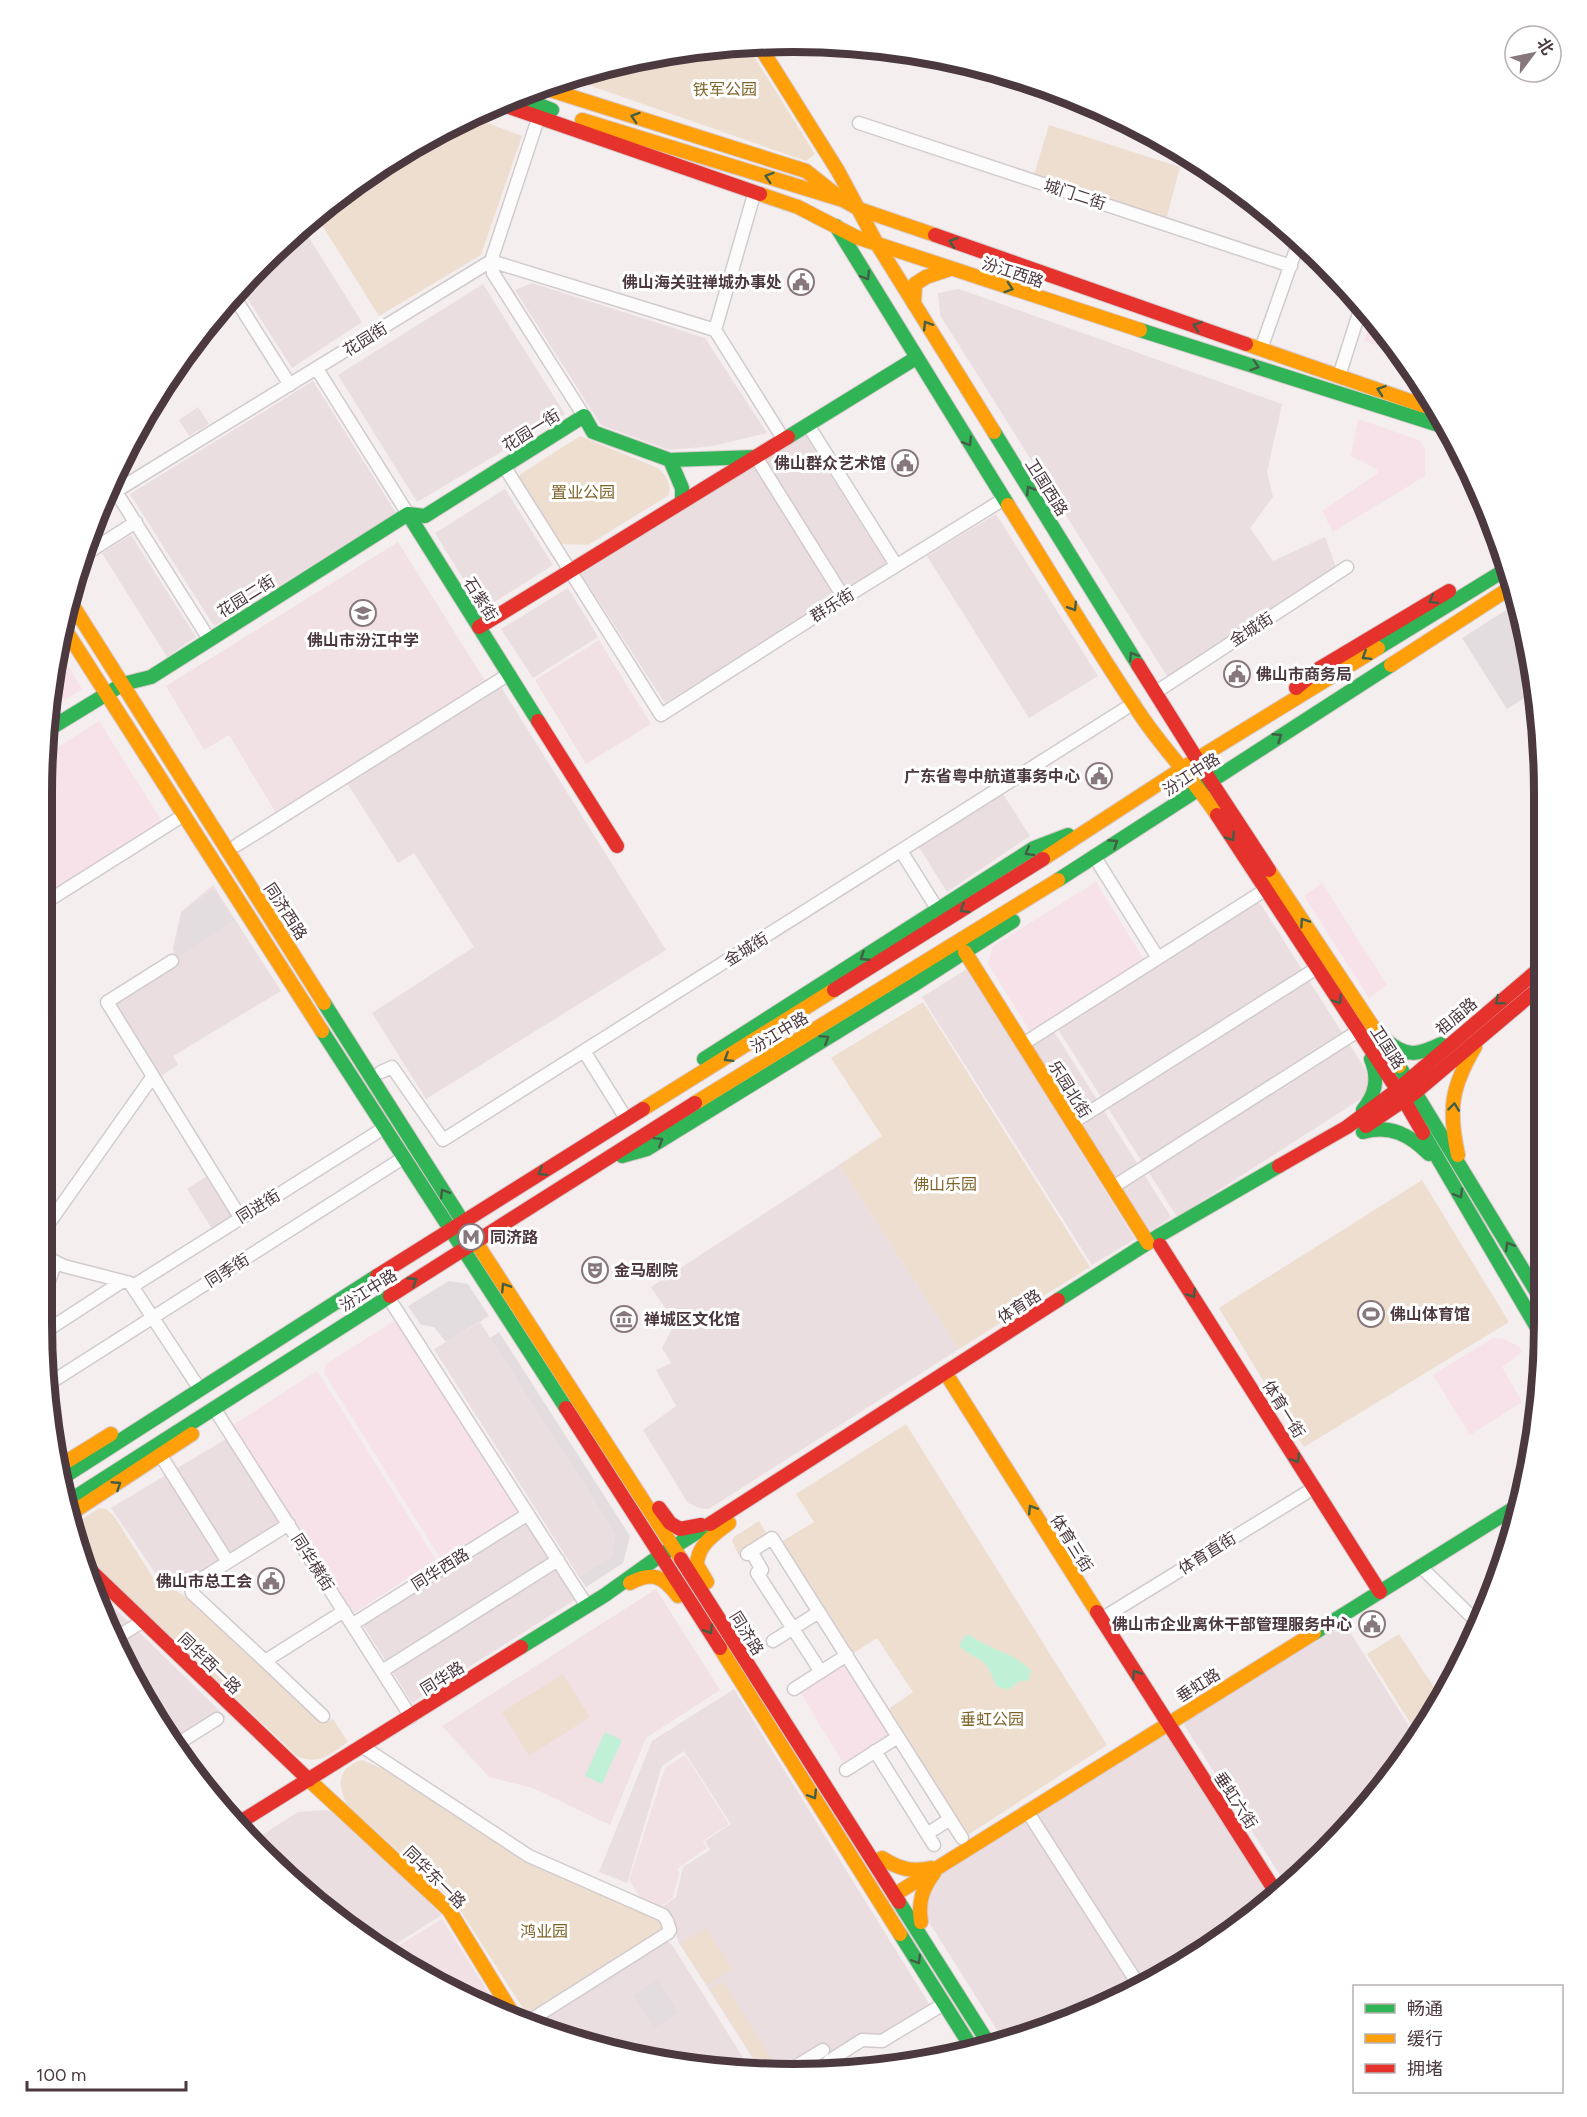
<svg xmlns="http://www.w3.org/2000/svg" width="1587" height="2117" viewBox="0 0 1587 2117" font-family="Figtree,'Noto Sans SC',sans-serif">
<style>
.residential{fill:#eadee1}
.commercial{fill:#f6e2e8}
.education{fill:#f1e1e4}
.green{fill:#eedecf}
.parking{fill:#e4dddf}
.water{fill:#c0f1d6}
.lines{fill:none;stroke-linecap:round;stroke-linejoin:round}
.street-casing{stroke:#d2cbcd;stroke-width:15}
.fast-casing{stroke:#d7c9cc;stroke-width:16}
.slow-casing{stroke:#d7c9cc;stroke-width:16}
.jam-casing{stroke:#d7c9cc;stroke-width:16}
.street{stroke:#fdfcfd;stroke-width:12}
.fast{stroke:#30b455;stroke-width:14}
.slow{stroke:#ff9f0a;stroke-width:14}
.jam{stroke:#e5322d;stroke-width:14}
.oneway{stroke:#435e46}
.labels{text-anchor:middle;stroke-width:6;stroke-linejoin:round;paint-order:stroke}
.park-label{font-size:16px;fill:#7f642a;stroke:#fff}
.street-label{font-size:16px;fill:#4b393f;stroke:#fff}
.poi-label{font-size:16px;font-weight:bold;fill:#4b393f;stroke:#fff;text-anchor:end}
.rim{fill:none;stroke:#4b393f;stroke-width:8}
</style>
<rect width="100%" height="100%" fill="#f4eeef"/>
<!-- residential -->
<path class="residential" d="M306 233 362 322 292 368 240 287 262 262Z
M532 283 705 338 767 433 713 446 669 450 601 425 515 290Z
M483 284 565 414 417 502 338 375Z
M959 289 1282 404 1267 472 1273 497 1250 528 1273 561 1325 537 1337 570 1170 681 940 315 938 293Z
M313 381 396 513 214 626 130 494Z
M198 407 209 424 189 436 179 420Z
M805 435 887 565 665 703 581 574Z
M505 489 553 565 482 610 435 533Z
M996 514 1098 676 1029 718 927 556Z
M131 535 196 637 167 657 102 553Z
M568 588 598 637 533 678 501 629Z
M501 687 666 950 426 1099 372 1013 474 947 414 853 398 863 347 783Z
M1003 794 1030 836 947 892 919 847Z
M213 885 281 991 173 1056 178 1065 158 1078 113 1001 175 962 173 948 181 912Z
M1258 902 1262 906 1370 1077V1093L1177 1217 1056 1026 1252 903Z
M967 969 1135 1239 1092 1265 922 997Z
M1053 1030 1171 1217 1148 1233 1030 1046Z
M839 1165 959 1349 709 1509H702L688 1503 643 1430 676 1406 656 1370 671 1363 662 1348 675 1323 651 1287Z
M210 1174 237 1217 214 1232 187 1189Z
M480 1322 615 1533 612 1556 579 1577 434 1349Z
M226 1439 279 1522 190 1578 158 1577 111 1508Z
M526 1522 575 1600 412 1703 363 1625Z
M99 1593 226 1717 176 1749 143 1700Z
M1341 1621 1345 1624 1412 1731 1428 1721 1325 1855 1287 1886 1184 1725 1190 1716Z
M734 1689 931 2007 883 2037 829 2059 824 2050 789 2070 759 2068 679 1943 674 1929 658 1910 676 1897 683 1867 710 1850 705 1841 731 1824 684 1751 662 1766 627 1883 599 1872 652 1741Z
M1167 1732 1272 1898 1211 1948 1035 2035 1004 2041 925 1916V1893L944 1869Z
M326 1810 339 1813 442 1915 388 1949 298 1888 253 1841 298 1812Z
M667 1941 672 1945 749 2067 647 2060 534 2022 661 1942Z"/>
<!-- commercial -->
<path class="commercial" d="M1372 319 1399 353 1364 341Z
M1358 419 1419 440 1425 448V476L1333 532 1322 511 1378 473 1377 469 1351 456Z
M59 650 82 689 49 709Z
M99 721 163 823 54 893 43 877 44 756Z
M1096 882 1145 961 1030 1031 988 964 993 946Z
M1322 883 1387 985 1369 998 1304 896Z
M392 1322 398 1324 519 1510 517 1515 447 1557 441 1559 324 1373 325 1365Z
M1493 1338 1505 1339 1519 1347 1522 1352 1502 1367 1522 1402 1470 1435 1433 1375Z
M317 1371 436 1560 354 1613 233 1425Z
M845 1664 889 1734 843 1763 800 1692Z"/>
<!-- education -->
<path class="education" d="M398 542 487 684 276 813 229 735 204 750 166 686Z
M599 640 651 724 586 764 535 680Z
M656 1589 720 1690 646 1738 610 1825 533 1788 489 1777 442 1726Z
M685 1755 729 1824 703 1841 707 1848 677 1869 679 1873 673 1898 660 1907 642 1900 629 1880 665 1768Z
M442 1919 500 2011 461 1997 391 1950Z"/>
<!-- green -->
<path class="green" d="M748 47 815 154 806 161 571 79 647 57Z
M472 117 522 136 481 255 379 316 317 217 376 169Z
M1049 125 1180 167 1166 220 1034 175Z
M580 436 658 468C667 476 671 483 669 495L588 545 559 544 516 477Z
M923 1002 1090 1267 959 1349 839 1165 882 1136 831 1058Z
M1422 1180 1509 1322 1304 1447 1219 1308Z
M906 1424 1107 1745 966 1836 887 1710 913 1692 877 1638 852 1654 781 1542 814 1522 796 1494Z
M99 1508 106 1509 114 1516 159 1587 170 1588 183 1595 323 1722 326 1723 333 1719 348 1742C330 1754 319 1766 297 1756L81 1551 71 1527Z
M759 1521 769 1537 739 1556 732 1541 734 1537Z
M1399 1634 1443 1701 1438 1707 1411 1724 1367 1654Z
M563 1674 590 1717 529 1756 502 1712Z
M362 1760 392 1773 527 1859 660 1918 663 1923V1928L530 2012 524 2010 455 1902 347 1805C337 1784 337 1768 362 1760Z
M706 1928 732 1969 707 1985 680 1944Z
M723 1981 778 2069 760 2068 710 1989Z
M821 2055 832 2073 797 2070Z"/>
<!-- parking -->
<path class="parking" d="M1514 605 1537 690 1507 709 1462 638Z
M213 889 234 921 176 958 175 947 182 913Z
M449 1281 468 1284 489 1316 446 1342 434 1327 421 1325 408 1306Z
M499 1332 630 1536 623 1563 586 1587 579 1577 612 1556 615 1533 490 1338Z
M658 1980 678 2013 654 2028 633 1995Z"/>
<!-- water -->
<path class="water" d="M970 1635C989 1650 1014 1652 1031 1671L1028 1681H1020L1008 1690 996 1686C984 1652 981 1665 959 1646L965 1636Z
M605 1732 622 1740 602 1784 585 1776Z"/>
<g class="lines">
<defs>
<path id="street" d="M859 123 1291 266
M491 261 715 330 784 440
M491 261 493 273 584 416
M233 295 290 385
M715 330 753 198
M1261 349 1299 241
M317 369 408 514
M1339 376 1361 307
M808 425 896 565
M756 457 844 598
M504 466 661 715 844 598 1004 499
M111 484 209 639
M116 491 491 261 536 125
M84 555 136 522
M1156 692 1347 567
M237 845 509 674
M901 851 938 910
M1094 856 1158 958
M43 904 176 820
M172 961 107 1002 240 1217
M1023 1044 1265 890
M584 1051 622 1112
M381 1072 392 1067 443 1140 1134 703
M1072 1123 1317 968
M1113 1187 1358 1031
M42 1233 153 1076
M42 1255 64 1266 130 1283 195 1382
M133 1286 384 1128
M388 1297 587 1606
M42 1300 56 1262
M43 1333 123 1281
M50 1383 403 1158
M214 1408 411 1717
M161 1456 228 1562
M289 1524 193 1584 191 1588 192 1593 265 1661 344 1611
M751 1551 762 1570 757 1573 821 1672
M747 1554 772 1538 962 1838
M1420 1566 1479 1624
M1101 1619 1314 1488
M353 1624 528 1514
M117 1637 142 1622
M773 1641 819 1612
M265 1661 323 1716
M382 1671 558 1560
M794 1689 847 1655
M174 1746 217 1719
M363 1747 529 1856 663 1915 667 1921 670 1930 668 1933 529 2021
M875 1751 934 1845
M846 1770 898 1737
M1027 1811 1138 1984
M927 1834 950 1819
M790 2070 823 2050
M837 2073 829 2061 862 2040 882 2041 937 2008"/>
<path id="fast" d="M517 96 552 110
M836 226 1008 505
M1140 330 1445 427
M994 432 1138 665
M788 437 916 358
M670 460 682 488V501
M408 514 538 721
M408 514 425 516 584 416 593 432 670 460 755 457
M1378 648 1505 570
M46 731 123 684 151 677 408 514
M1058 880 1391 665
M324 1003 470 1233
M322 1031 566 1408
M1386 1040C1406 1058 1418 1055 1441 1044
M704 1059 1034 848 1068 835
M1399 1066 1539 1296
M1363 1110C1376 1094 1379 1078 1371 1059
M1363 1132C1390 1124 1410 1135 1429 1154
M1423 1133 1539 1331
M622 1156 647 1149 915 984 1013 921
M1058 1300 1160 1235 1279 1166
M62 1478 377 1276
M66 1503 390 1296
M1314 1633 1519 1505
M521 1647 605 1595 661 1555 710 1524
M899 1902 989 2044
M900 1934 972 2048"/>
<path id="slow" d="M759 45 838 171 877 244 994 432
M544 88 806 171 835 194
M582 120 843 200 859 209 935 235
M760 194 798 207 856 237 1140 330
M914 304 915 284 926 277 950 269
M1246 344 1436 410
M1008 505C1052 575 1095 648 1142 717 1165 751 1194 780 1217 815
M68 598 324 1003
M63 626 322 1031
M1391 665 1510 588
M1043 859 1197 759 1378 648
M1269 870 1399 1066
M965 952 1148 1243
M695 1103 1058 880
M643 1109 834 990
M1458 1155C1448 1110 1451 1087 1475 1047
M470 1233 681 1559
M950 1380 1097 1612
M61 1465 111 1434
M67 1516 192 1434
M707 1582 697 1565C697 1545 715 1534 729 1523
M630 1583C653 1571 663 1576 678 1596
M720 1648 900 1934
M309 1780 449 1910 514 2016
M882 1858C899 1869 911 1872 931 1868
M894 1895 1314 1633
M921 1922C918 1902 922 1889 934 1873"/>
<path id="jam" d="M498 103 760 194
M935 235 1246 344
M479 627 788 437
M1138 665 1210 780 1269 870
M1296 688 1320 668 1449 591
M538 721 617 846
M1217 815 1404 1100 1423 1133
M834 990 1043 859
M1366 1126 1416 1092 1539 988
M1279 1166 1347 1127 1397 1090 1539 969
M1160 1245 1380 1592
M377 1276 643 1109
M390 1296 695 1103
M566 1408 720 1648
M659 1508 670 1523 680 1529 701 1525
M710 1524 1058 1300
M681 1559 899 1902
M89 1569 309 1780
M1097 1612 1277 1894
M237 1824 521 1647"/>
</defs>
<!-- street casing -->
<use href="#street" class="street-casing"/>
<!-- fast casing -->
<use href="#fast" class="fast-casing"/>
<!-- slow casing -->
<use href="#slow" class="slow-casing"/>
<!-- jam casing -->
<use href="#jam" class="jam-casing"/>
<!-- street -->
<use href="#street" class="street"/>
<!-- fast -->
<use href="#fast" class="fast"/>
<!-- slow -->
<use href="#slow" class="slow"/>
<!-- jam -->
<use href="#jam" class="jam"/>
</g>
<!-- one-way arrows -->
<defs><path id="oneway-chevron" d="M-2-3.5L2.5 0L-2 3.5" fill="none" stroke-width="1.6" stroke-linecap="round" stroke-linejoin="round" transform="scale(1.5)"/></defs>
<g class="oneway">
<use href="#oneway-chevron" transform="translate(635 117) rotate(-162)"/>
<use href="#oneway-chevron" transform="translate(769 177) rotate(-163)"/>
<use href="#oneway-chevron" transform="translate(953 242) rotate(-161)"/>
<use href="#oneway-chevron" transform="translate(866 276) rotate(59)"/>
<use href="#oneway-chevron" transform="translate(1009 288) rotate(18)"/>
<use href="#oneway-chevron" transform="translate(927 325) rotate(-122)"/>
<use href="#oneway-chevron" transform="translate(1197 326) rotate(-161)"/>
<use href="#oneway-chevron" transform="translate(1255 366) rotate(18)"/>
<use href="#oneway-chevron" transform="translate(1381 390) rotate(-161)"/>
<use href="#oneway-chevron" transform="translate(968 442) rotate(58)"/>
<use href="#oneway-chevron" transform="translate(1030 490) rotate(-122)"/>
<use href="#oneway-chevron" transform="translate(1433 600) rotate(149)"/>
<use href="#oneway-chevron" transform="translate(1073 607) rotate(58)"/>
<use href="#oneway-chevron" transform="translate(1133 656) rotate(-122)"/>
<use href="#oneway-chevron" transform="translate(1366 656) rotate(148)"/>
<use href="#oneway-chevron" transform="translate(1278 737) rotate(-33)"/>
<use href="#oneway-chevron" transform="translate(1231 837) rotate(57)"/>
<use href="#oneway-chevron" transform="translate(1114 843) rotate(-33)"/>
<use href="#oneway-chevron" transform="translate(1029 852) rotate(150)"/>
<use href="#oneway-chevron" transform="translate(964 909) rotate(148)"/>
<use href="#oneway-chevron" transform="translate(1304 922) rotate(-124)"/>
<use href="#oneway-chevron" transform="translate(864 957) rotate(147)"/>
<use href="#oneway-chevron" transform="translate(1338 1000) rotate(57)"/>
<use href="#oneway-chevron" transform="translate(1499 1001) rotate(140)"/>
<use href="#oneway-chevron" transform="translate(825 1039) rotate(-32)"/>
<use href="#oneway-chevron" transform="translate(728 1058) rotate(148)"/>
<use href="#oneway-chevron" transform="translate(1454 1107) rotate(-83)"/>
<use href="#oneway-chevron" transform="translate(659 1141) rotate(-32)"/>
<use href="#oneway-chevron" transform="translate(542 1172) rotate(148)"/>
<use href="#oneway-chevron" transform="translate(444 1193) rotate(-122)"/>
<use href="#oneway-chevron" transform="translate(1459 1194) rotate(60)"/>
<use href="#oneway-chevron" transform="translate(1509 1246) rotate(-121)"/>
<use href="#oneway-chevron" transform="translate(413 1281) rotate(-33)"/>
<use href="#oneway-chevron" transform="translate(505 1287) rotate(-123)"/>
<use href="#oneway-chevron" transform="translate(1192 1294) rotate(58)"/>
<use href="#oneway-chevron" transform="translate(1296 1459) rotate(58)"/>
<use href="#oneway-chevron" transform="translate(117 1485) rotate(-33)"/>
<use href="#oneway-chevron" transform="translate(1032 1509) rotate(-122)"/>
<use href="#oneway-chevron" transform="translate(709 1630) rotate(58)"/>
<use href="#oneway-chevron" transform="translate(1136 1674) rotate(-122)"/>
<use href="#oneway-chevron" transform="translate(813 1795) rotate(58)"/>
<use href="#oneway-chevron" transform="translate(917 1960) rotate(58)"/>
</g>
<!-- icons -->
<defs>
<symbol id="civic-ring" viewBox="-11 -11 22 22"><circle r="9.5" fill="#fff" stroke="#86787d" stroke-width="1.5"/><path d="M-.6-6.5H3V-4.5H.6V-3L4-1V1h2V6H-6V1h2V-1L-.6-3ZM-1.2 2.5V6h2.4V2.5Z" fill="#86787d"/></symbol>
<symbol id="school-ring" viewBox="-11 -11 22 22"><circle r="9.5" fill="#fff" stroke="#86787d" stroke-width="1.5"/><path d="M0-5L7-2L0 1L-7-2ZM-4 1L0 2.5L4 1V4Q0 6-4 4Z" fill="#86787d"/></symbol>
<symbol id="metro-ring" viewBox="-11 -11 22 22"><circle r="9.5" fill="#fff" stroke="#86787d" stroke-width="1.5"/><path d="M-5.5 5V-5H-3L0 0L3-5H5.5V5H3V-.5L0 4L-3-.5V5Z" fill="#86787d"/></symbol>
<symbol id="theatre-ring" viewBox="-11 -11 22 22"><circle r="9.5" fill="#fff" stroke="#86787d" stroke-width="1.5"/><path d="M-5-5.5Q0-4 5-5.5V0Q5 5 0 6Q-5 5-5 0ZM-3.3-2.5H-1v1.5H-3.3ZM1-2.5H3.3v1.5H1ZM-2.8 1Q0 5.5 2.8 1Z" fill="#86787d"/></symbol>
<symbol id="stadium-ring" viewBox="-11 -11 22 22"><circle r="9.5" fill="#fff" stroke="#86787d" stroke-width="1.5"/><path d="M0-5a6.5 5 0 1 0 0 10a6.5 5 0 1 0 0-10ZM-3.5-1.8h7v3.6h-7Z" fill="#86787d"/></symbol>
<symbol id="museum-ring" viewBox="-11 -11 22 22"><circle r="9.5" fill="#fff" stroke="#86787d" stroke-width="1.5"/><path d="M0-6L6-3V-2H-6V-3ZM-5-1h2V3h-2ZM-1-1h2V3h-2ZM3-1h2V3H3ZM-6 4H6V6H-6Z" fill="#86787d"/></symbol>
</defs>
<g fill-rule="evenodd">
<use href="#civic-ring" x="786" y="267" width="30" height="30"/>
<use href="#civic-ring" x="890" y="448" width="30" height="30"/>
<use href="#school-ring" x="348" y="598" width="30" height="30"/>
<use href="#civic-ring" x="1222" y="659" width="30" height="30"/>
<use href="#civic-ring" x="1084" y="761" width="30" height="30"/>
<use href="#metro-ring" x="456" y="1222" width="30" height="30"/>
<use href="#theatre-ring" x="580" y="1255" width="30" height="30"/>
<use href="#stadium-ring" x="1356" y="1299" width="30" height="30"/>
<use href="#museum-ring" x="609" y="1304" width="30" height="30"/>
<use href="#civic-ring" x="256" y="1566" width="30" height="30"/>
<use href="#civic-ring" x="1357" y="1609" width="30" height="30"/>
</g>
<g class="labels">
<!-- park labels -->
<g class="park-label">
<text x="725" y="95">铁军公园</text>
<text x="583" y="498">置业公园</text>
<text x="945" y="1190">佛山乐园</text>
<text x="992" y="1725">垂虹公园</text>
<text x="544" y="1937">鸿业园</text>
</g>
<!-- street labels -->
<g class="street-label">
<text transform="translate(1075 194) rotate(18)" y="6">城门二街</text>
<text transform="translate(1013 272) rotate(18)" y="6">汾江西路</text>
<text transform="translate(365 339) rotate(-32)" y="6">花园街</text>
<text transform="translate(531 430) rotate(-32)" y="6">花园一街</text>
<text transform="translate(1047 487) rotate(58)" y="6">卫国西路</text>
<text transform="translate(246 596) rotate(-32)" y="6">花园二街</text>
<text transform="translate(481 599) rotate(58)" y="6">石紫街</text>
<text transform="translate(832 605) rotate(-32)" y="6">群乐街</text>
<text transform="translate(1251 629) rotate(-33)" y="6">金城街</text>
<text transform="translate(1191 774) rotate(-33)" y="6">汾江中路</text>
<text transform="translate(286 911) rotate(57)" y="6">同济西路</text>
<text transform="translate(746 949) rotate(-32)" y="6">金城街</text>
<text transform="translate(1456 1016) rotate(-40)" y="6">祖庙路</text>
<text transform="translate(779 1032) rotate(-31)" y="6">汾江中路</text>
<text transform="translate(1388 1047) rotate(57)" y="6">卫国路</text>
<text transform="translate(1070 1089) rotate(58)" y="6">乐园北街</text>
<text transform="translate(258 1206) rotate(-32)" y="6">同进街</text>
<text transform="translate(227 1270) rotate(-32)" y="6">同季街</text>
<text transform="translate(368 1290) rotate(-32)" y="6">汾江中路</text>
<text transform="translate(1019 1306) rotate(-33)" y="6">体育路</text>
<text transform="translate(1284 1409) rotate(58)" y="6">体育一街</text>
<text transform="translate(1072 1543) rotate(58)" y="6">体育三街</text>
<text transform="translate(1207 1553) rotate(-32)" y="6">体育直街</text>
<text transform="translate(313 1562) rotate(58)" y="6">同华横街</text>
<text transform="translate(440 1569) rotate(-32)" y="6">同华西路</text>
<text transform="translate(747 1633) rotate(58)" y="6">同济路</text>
<text transform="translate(210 1663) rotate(44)" y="6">同华西一路</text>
<text transform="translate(442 1678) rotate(-32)" y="6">同华路</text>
<text transform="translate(1198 1685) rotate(-32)" y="6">垂虹路</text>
<text transform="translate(1236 1800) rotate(57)" y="6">垂虹六街</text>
<text transform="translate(435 1877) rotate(45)" y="6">同华东一路</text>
</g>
<!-- poi labels -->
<g class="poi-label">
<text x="782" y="288">佛山海关驻禅城办事处</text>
<text x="886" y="469">佛山群众艺术馆</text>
<text x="363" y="646" text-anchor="middle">佛山市汾江中学</text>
<text x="1256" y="680" text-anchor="start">佛山市商务局</text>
<text x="1080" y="782">广东省粤中航道事务中心</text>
<text x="490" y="1243" text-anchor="start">同济路</text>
<text x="614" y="1276" text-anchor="start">金马剧院</text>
<text x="1390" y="1320" text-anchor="start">佛山体育馆</text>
<text x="644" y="1325" text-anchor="start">禅城区文化馆</text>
<text x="252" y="1587">佛山市总工会</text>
<text x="1352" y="1630">佛山市企业离休干部管理服务中心</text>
</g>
</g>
<!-- crop -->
<path d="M0 0H1587V2117H0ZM793 52H793A741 741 0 0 1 1534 793V1323A741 741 0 0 1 793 2064H793A741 741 0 0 1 52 1323V793A741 741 0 0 1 793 52Z" fill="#fff" fill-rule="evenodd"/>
<path class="rim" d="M793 52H793A741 741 0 0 1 1534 793V1323A741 741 0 0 1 793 2064H793A741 741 0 0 1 52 1323V793A741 741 0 0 1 793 52Z"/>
<!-- legend -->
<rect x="1353" y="1985" width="210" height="108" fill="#ffffff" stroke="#b7b0b2" stroke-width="1.5"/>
<rect x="1365" y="2004" width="30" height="9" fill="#30b455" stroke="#b7b0b2" stroke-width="1.5"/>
<text x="1407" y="2015" font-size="18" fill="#4b393f">畅通</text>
<rect x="1365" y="2034" width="30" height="9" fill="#ff9f0a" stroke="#b7b0b2" stroke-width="1.5"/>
<text x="1407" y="2045" font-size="18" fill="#4b393f">缓行</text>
<rect x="1365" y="2064" width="30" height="9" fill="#e5322d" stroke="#b7b0b2" stroke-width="1.5"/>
<text x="1407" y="2075" font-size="18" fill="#4b393f">拥堵</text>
<!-- north arrow -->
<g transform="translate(1533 54) rotate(58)"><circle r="28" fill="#ffffff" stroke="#b7b0b2" stroke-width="1.5"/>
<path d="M0-4.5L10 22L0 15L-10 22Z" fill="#86787d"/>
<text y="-9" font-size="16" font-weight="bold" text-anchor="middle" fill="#4b393f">北</text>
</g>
<!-- scale -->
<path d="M27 2081v9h159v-9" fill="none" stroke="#4b393f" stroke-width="3"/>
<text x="36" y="2081" font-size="18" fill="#4b393f" stroke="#ffffff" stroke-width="4.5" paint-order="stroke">100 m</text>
</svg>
